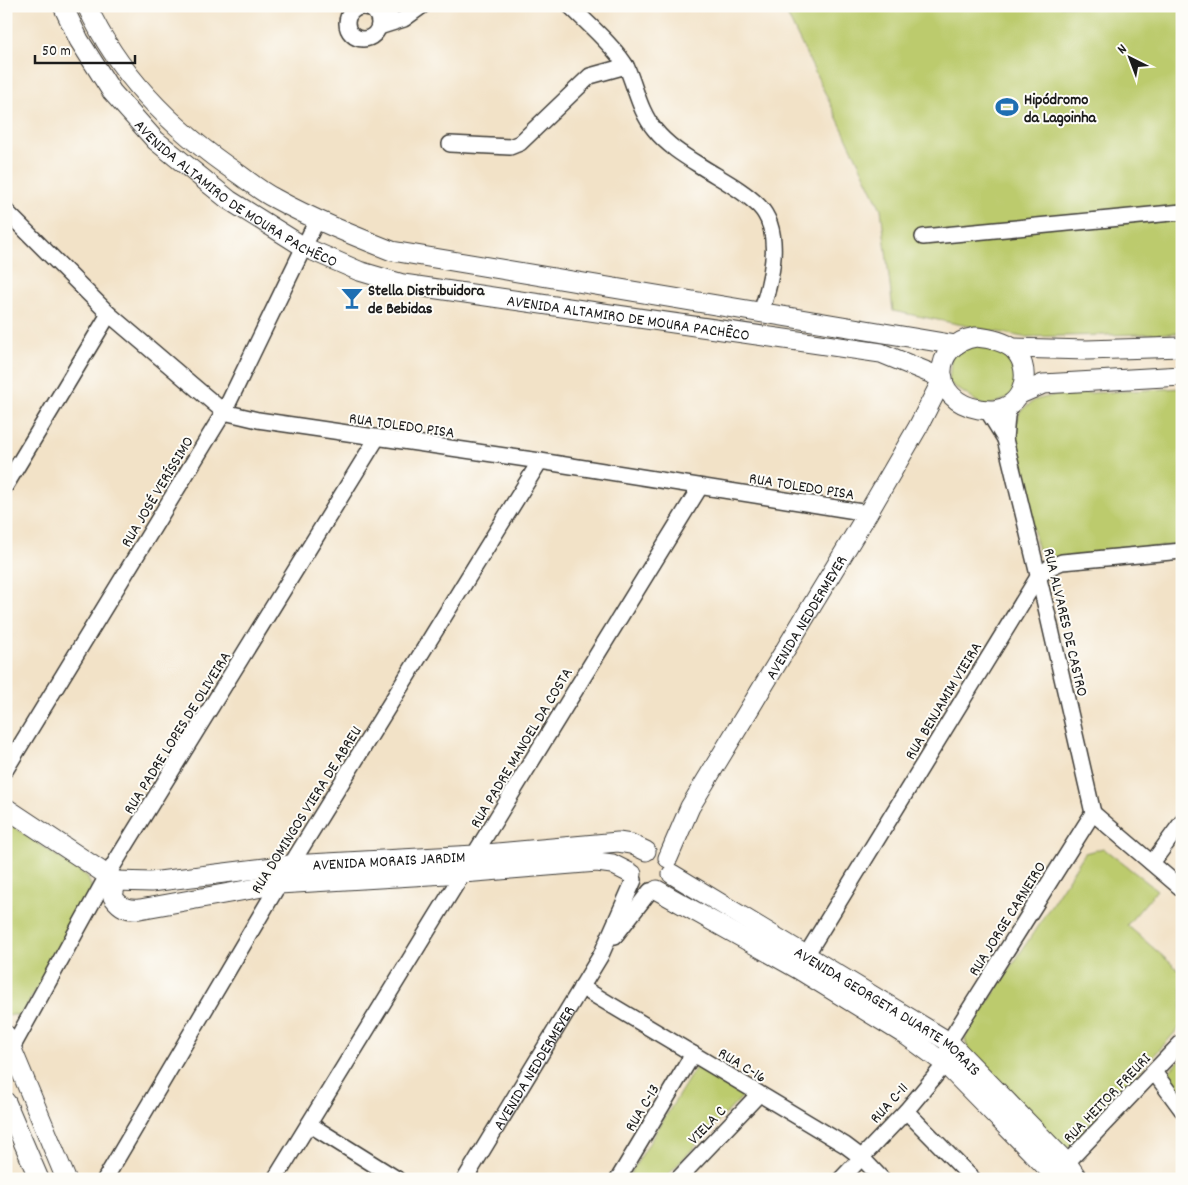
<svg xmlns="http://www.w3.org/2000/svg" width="1188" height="1185" viewBox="0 0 1188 1185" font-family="Dekko,sans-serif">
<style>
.green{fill:#bccb6d;stroke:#6c7444}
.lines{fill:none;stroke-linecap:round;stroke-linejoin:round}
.minor-casing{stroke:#3c3a36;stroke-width:18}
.major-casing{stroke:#3c3a36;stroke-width:21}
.minor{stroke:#fff;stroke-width:15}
.major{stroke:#fff;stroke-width:19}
.labels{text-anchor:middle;stroke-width:4;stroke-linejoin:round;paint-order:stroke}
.poi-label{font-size:16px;font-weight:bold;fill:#1c1c1c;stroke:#fdfcf7;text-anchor:start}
.street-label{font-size:16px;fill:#1c1c1c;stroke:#fdfcf7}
</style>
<rect width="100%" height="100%" fill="#fdfcf7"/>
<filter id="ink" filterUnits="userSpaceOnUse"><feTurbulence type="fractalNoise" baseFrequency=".02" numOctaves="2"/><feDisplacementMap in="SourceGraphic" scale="10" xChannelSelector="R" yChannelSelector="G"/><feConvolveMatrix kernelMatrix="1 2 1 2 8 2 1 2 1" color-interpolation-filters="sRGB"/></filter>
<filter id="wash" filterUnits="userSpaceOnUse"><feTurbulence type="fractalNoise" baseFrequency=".0096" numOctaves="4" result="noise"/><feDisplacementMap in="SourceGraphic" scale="20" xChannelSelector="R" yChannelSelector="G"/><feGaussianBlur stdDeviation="1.12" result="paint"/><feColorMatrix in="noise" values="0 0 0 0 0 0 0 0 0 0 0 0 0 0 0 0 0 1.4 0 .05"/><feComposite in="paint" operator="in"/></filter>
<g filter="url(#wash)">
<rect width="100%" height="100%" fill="#f2e2c7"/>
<!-- green -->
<path class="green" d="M783 6H1182V333L1023 337 893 311 881 209Z
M977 344 1008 352 1015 360 1016 395 985 407 949 383 951 356Z
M1182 388V544L1050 559 1038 551 1013 435 1020 411 1035 400 1055 395Z
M6 822 87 876 94 893 21 1015H6Z
M1103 848 1157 890 1127 925 1182 973V1025L1070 1147 1060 1148 968 1052 965 1038 1085 853Z
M1180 1060 1182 1062V1099L1165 1076Z
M696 1067 743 1096 664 1179H627Z"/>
</g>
<g filter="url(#ink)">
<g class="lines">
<defs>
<g id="minor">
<path d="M570 6C584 20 619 51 627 68 636 89 640 112 655 130 667 145 683 155 699 165 719 178 742 189 759 206 784 232 771 282 761 312"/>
<circle cx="363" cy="23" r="16"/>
<path d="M380 22 393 6"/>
<path d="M379 27 404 19 422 6"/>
<path d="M450 144 510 147 520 143 590 76 626 66"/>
<path d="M6 211 109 314 224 412 258 420 540 461 868 513"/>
<path d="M923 237 1182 212"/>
<path d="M1010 405 1007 416 1005 439 1047 612 1093 813"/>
<path d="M987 410 1005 439"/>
<path d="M6 485 109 314"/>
<path d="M6 769 224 412 317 220"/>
<path d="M1093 813 1182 889"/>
<path d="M1152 863 1182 822"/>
<path d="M615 936 650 891"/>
<path d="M800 965 1038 577 1050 567 1062 562 1182 551"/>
<path d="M581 987 845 1145 861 1157 882 1179"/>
<path d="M12 1048 108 874 377 438"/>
<path d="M1154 1072 1182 1110"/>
<path d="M906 1111 973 1179"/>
<path d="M309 1124 397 1179"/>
<path d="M1060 1170 1182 1042"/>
<path d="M105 1179 279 884 540 461"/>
<path d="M275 1179 700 487"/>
<path id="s1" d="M465 1179 601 955 634 880"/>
<path d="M618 1179 693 1054"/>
<path d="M678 1179 759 1094"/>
<path d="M841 1179 906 1111 941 1069 944 1063 950 1040 1093 813"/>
</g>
<g id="major">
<path id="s2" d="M63 6 79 40 112 92 155 140 229 200 304 247 359 271 403 284 881 353 942 378"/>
<path d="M87 6C119 77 176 132 240 175 251 183 262 192 274 198 312 219 352 235 392 251L956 345"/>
<path d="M976 337C988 338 1003 341 1012 348 1033 366 1026 404 998 409 992 411 986 410 979 409 930 401 930 344 976 337Z"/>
<path d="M1012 348 1087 350 1182 347"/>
<path d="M1020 394 1043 384 1182 376"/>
<path d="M6 808 116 881"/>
<path id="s3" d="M668 858 690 807 868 513 918 427 943 378"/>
<path id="s4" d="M672 874 949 1042 1067 1163 1078 1179"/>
<path d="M116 881 113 897C121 908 127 910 140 909L279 884 463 873 597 862 612 864 632 874"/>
<path id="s5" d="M116 881 151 882 290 865 475 855 618 842 631 844 646 851"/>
<path d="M657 890 798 969 907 1036 944 1063 1058 1179"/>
<path d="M6 1035 66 1179"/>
<path d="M6 1102 39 1179"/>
</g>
</defs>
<!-- minor casing -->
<use href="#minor" class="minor-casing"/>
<!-- major casing -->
<use href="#major" class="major-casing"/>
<!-- minor -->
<use href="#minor" class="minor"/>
<!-- major -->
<use href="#major" class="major"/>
</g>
</g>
<!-- icons -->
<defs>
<symbol id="stadium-bare" viewBox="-9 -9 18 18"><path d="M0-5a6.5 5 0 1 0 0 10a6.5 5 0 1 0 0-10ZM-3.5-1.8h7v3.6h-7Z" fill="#1f6fb2" stroke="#fdfcf7" stroke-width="2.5" paint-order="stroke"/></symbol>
<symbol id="bar-bare" viewBox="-9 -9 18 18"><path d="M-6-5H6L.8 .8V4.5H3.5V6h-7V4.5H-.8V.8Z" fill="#1f6fb2" stroke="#fdfcf7" stroke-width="2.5" paint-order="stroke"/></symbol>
</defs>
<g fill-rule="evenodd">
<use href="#stadium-bare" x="991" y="91" width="32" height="32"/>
<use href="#bar-bare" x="336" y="282" width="32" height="32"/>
</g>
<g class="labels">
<!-- poi labels -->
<g class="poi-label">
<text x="1024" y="104">Hipódromo<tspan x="1024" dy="18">da Lagoinha</tspan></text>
<text x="368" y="295">Stella Distribuidora<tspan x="368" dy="18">de Bebidas</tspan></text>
</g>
<!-- street labels -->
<g class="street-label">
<text dy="6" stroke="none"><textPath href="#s2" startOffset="261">AVENIDA ALTAMIRO DE MOURA PACHÊCO</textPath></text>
<text dy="6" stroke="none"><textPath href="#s2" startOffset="681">AVENIDA ALTAMIRO DE MOURA PACHÊCO</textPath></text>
<text transform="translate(402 424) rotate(8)" y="6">RUA TOLEDO PISA</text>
<text transform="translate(802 485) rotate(9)" y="6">RUA TOLEDO PISA</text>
<text transform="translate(156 491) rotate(-59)" y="6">RUA JOSÉ VERÍSSIMO</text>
<text dy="6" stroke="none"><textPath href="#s3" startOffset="278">AVENIDA NEDDERMEYER</textPath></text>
<text transform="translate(1067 622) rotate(77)" y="6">RUA ALVARES DE CASTRO</text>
<text transform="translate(942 700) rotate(-59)" y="6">RUA BENJAMIM VIEIRA</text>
<text transform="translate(176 732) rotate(-58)" y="6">RUA PADRE LOPES DE OLIVEIRA</text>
<text transform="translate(520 747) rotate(-59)" y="6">RUA PADRE MANOEL DA COSTA</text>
<text transform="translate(305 809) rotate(-58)" y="6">RUA DOMINGOS VIERA DE ABREU</text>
<text dy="6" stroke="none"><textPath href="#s5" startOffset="274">AVENIDA MORAIS JARDIM</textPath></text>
<text transform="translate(1006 918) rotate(-58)" y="6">RUA JORGE CARNEIRO</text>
<text dy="6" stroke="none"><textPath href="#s4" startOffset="256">AVENIDA GEORGETA DUARTE MORAIS</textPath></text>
<text transform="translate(743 1064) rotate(31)" y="6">RUA C-16</text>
<text dy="6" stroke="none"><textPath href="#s1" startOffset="131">AVENIDA NEDDERMEYER</textPath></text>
<text transform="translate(1106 1097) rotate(-46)" y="6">RUA HEITOR FREURI</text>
<text transform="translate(888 1102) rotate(-48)" y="6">RUA C-11</text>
<text transform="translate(641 1107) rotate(-59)" y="6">RUA C-13</text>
<text transform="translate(706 1124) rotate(-46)" y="6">VIELA C</text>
</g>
</g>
<!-- margin -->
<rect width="1188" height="1185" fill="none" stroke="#fdfcf7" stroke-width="25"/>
<!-- north arrow -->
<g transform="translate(1130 58) rotate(318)" stroke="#fdfcf7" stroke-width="4" paint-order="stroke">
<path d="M0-4L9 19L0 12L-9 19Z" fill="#1c1c1c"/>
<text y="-8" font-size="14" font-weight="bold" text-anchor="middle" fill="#1c1c1c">N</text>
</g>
<!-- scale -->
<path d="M35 55v8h100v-8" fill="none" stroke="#1c1c1c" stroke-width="2.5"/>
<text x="42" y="55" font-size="15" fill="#1c1c1c" stroke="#fdfcf7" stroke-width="4" paint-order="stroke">50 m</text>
</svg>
